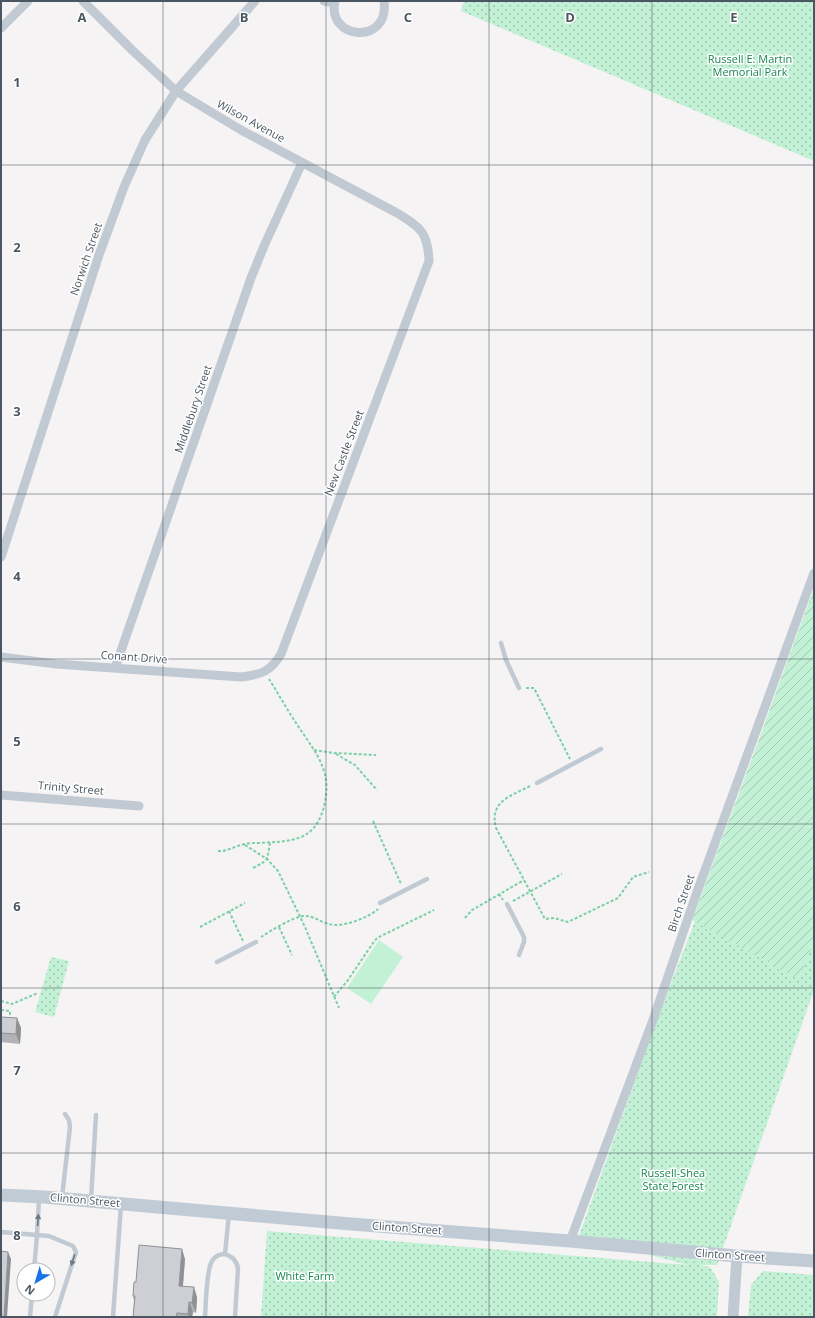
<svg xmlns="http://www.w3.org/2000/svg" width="815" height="1318" viewBox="0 0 815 1318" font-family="'Open Sans',sans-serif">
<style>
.grass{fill:#c3f1d5}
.park{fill:url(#park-dots)}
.garden{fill:url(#garden-furrows)}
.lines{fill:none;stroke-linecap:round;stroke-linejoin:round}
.path{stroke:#7ad0a6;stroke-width:2;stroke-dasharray:3 2;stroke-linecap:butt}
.service{stroke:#c1cad2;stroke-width:4.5}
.minor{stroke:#c1cad2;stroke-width:9}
.tertiary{stroke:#c1cad2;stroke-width:11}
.secondary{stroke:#c1cbd6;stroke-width:13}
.wall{fill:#b0b2b7}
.shaded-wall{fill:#909195}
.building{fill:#cdcfd5;stroke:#909195}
.oneway{fill:#6e7983}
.grid{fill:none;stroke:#4a5661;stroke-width:1;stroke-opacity:0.55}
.labels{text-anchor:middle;stroke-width:3;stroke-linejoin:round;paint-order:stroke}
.park-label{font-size:11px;fill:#17864f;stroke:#fff}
.street-label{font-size:11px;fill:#4a5661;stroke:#fff}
.grid-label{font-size:13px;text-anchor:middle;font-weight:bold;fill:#4a5661;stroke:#fff;stroke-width:3;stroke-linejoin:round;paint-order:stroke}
</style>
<defs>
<pattern id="park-dots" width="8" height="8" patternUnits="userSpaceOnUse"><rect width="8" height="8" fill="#c3f1d5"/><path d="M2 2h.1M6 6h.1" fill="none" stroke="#a0c6b0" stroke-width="1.8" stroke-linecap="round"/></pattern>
<pattern id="garden-furrows" width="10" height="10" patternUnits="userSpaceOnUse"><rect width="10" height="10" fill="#c3f1d5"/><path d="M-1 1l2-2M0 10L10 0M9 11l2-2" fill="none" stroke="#a0c6b0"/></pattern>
</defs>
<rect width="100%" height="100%" fill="#f5f3f3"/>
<!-- grass -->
<path class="grass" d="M379 940 403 957 371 1004 347 988Z"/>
<!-- park -->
<path class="park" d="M464 1H814V161L461 11Z
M814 588V990L717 1265H699L710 1267 719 1282 717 1317H261L267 1231 688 1265 579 1236 658 1017 724 846 771 706Z
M51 957 69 961 54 1017 35 1012Z
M763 1271 814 1275V1317H748L751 1285Z"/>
<!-- garden -->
<path class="garden" d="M814 591V940L799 980 692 920Z"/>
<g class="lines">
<!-- path -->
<path class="path" d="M526 688H534L570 759
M314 750 334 753 376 755
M336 754 355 765 377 790
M530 786C511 796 489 801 496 828L545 919 554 918 568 922 618 898 633 877 649 872
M373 821 401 884
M245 845 267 859 278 871 305 927 339 1008
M218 851C226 852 233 847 241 845 247 843 253 843 259 843 288 841 313 843 323 810 334 772 317 755 298 726 288 711 279 695 269 679
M253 868C269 860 267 860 270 843
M499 894 503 900
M513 901 562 874
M229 911 243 941
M465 918 472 910 524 880
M200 927 245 903
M279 927 292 955
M261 937C272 930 291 918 303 916 313 915 320 922 329 924 342 928 368 918 378 909
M334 997 348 980 373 943 377 938 434 910
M1 1001 12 1004 38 993
M1 1010 10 1011V1019"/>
<!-- service -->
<path class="service" d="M501 643 506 660 519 688
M537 783 601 749
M380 903 427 879
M507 904 524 937V942L519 955
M217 962 256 942
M62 1197 70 1127 69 1120 65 1114
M91 1199 96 1115
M229 1214 225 1254C233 1257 236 1260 238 1268L235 1317
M1 1232 37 1235 39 1199
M34 1270 37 1235 49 1236 73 1246 76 1252 55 1317
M30 1317 32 1294
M113 1317 121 1205
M205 1317C206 1304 206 1271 212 1261 215 1256 219 1254 225 1254"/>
<!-- minor -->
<path class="minor" d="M324 1 334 3
M335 1C326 40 390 46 384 1
M1 28 28 1
M1 557 99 255 124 187 145 140 176 91 255 1
M1 657 56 664 241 677C261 675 271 671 281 654L429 261C428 232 420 227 397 213L241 130 176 91 132 50 83 1
M115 668 251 278 264 246 302 163
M1 795 139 806
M570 1241 653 1020 697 892 814 573"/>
<!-- tertiary -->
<path class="tertiary" d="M733 1317 737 1256"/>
<!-- secondary -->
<path class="secondary" d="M1 1195 44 1197 351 1224 570 1241 737 1256 814 1261"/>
</g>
<!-- wall -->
<path class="wall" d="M1 1017 17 1018 21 1028 20 1044 1 1042Z
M185 1259 183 1286 197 1297 196 1313 193 1312 192 1317H133L134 1301 133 1296 136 1282Z"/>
<!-- shaded-wall -->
<path class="shaded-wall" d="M17 1018 21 1028 20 1044 16 1034Z
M182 1249 185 1259 182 1296 179 1286Z
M8 1252 11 1259 7 1317H4Z
M194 1287 197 1297 196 1313 192 1303Z
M189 1302 193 1312 192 1317H189L188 1314Z"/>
<!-- building -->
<path class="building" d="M1 1017 17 1018 16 1034 1 1033Z
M139 1245 182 1249 179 1286 194 1287 192 1303 189 1302 188 1314 177 1313 176 1317H133L135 1296H133L134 1282H136Z
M1 1251 8 1252 4 1317H1Z"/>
<!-- one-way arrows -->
<defs><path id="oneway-solid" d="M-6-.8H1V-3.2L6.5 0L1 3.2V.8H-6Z"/></defs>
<g class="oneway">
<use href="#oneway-solid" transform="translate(38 1220) rotate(-86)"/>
<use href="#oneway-solid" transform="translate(73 1260) rotate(108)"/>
</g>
<!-- grid -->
<path class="grid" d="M163 1V1317M326 1V1317M489 1V1317M652 1V1317M1 165H814M1 330H814M1 494H814M1 659H814M1 824H814M1 988H814M1 1153H814"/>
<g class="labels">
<!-- park labels -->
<g class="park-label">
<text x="750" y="63">Russell E. Martin<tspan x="750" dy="13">Memorial Park</tspan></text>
<text x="673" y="1177">Russell-Shea<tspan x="673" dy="13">State Forest</tspan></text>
<text x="305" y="1280">White Farm</text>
</g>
<!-- street labels -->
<g class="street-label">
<text transform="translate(251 121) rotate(29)" y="4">Wilson Avenue</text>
<text transform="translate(86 259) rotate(-71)" y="4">Norwich Street</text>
<text transform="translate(193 409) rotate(-71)" y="4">Middlebury Street</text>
<text transform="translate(344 453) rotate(-69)" y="4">New Castle Street</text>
<text transform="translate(134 657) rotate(4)" y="4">Conant Drive</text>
<text transform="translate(71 788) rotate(5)" y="4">Trinity Street</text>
<text transform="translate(681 903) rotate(-71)" y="4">Birch Street</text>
<text transform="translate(85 1200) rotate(5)" y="4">Clinton Street</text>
<text transform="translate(407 1228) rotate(4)" y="4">Clinton Street</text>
<text transform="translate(730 1255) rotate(4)" y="4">Clinton Street</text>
</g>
</g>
<g class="grid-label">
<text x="82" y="22">A</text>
<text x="244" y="22">B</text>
<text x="408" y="22">C</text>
<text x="570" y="22">D</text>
<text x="734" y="22">E</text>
<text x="17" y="87">1</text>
<text x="17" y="252">2</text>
<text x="17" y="416">3</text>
<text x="17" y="581">4</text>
<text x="17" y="746">5</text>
<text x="17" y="911">6</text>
<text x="17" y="1075">7</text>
<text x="17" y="1240">8</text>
</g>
<!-- border -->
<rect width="815" height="1318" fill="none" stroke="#4a5661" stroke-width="4"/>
<!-- north arrow -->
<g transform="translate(36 1282) rotate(218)"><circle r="19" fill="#ffffff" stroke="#b7bbc0"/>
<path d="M0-3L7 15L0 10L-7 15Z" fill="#1a73e8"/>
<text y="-6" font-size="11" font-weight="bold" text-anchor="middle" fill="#4a5661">N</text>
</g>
</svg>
